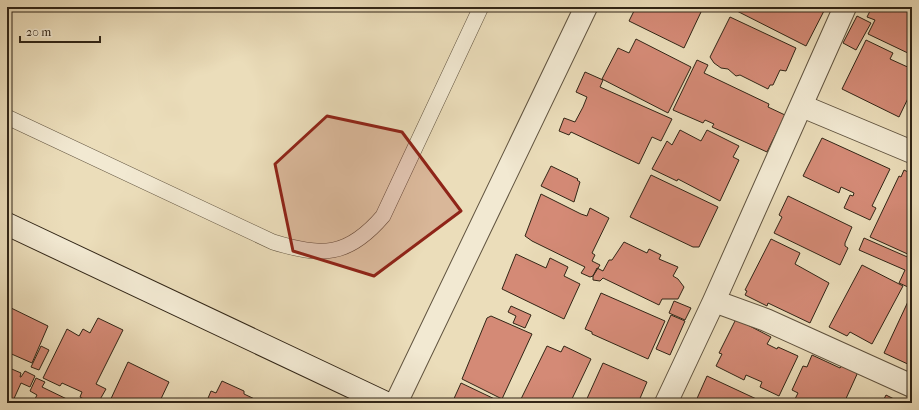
<svg xmlns="http://www.w3.org/2000/svg" width="919" height="410" viewBox="0 0 919 410" font-family="'IM FELL French Canon',serif">
<style>
.building{fill:#d48a76;stroke:#312516}
.lines{fill:none;stroke-linecap:round;stroke-linejoin:round}
.lane-casing{stroke:#60533f;stroke-width:16}
.street-casing{stroke:#60533f;stroke-width:24}
.secondary-casing{stroke:#312516;stroke-width:24}
.lane{stroke:#f2e9d2;stroke-width:15}
.street{stroke:#f2e9d2;stroke-width:22}
.secondary{stroke:#f2e9d2;stroke-width:22}
.marked{fill:#8f2418;fill-opacity:0.2;stroke:#8f2418;stroke-width:3;stroke-linejoin:round}
</style>
<rect width="100%" height="100%" fill="#ebddba"/>
<filter id="stains"><feTurbulence type="fractalNoise" baseFrequency=".005" numOctaves="4"/><feColorMatrix values="0 0 0 0 .2 0 0 0 0 .09 0 0 0 0 .02 0 0 0 .5 -.17"/></filter>
<radialGradient id="worn" r=".72"><stop offset=".6" stop-color="#630" stop-opacity="0"/><stop offset="1" stop-color="#630" stop-opacity=".3"/></radialGradient>
<!-- building -->
<path class="building" d="M636 7H692L701 12 684 48 629 21Z
M729 7H826L806 46Z
M872 7H912V55L868 34 875 20 867 17Z
M857 16 871 23 856 50 843 43Z
M730 17 796 48 786 71 780 70 773 85H770L768 89 740 75 736 76 728 69 721 68 714 63 710 57Z
M636 39 691 67 668 113 602 79 618 48 629 53Z
M866 40 893 53 890 59 912 69V90L899 117 842 89Z
M697 60 708 65 704 73 769 104 768 107 785 115 767 152 712 127 714 124 705 120 703 123 673 110Z
M585 72 603 80 600 87 672 119 661 141 652 137 639 164 571 132 569 135 559 131 564 118 575 122 583 107 587 97 576 92Z
M680 130 701 141 707 130 739 146 733 157 739 160 720 201 678 179 677 181 652 169 667 141 672 145Z
M822 138 890 169 872 206 876 208 870 220 844 208 850 195 853 196 854 193 841 187 839 193 803 176Z
M551 166 578 179 577 180 580 182 574 202 541 186Z
M904 170 912 174V256L870 237 899 176 901 177Z
M651 175 718 207 699 247H693L630 217Z
M541 194 581 214 587 216 590 208 609 218 592 253 595 255 592 261 600 265 593 276 590 277 581 273 585 267 532 241 525 236Z
M788 196 852 227 845 243V246L848 248 840 265 774 233 782 217 779 215Z
M864 238 912 259V283L910 282 908 287 899 283 905 270 859 250Z
M771 239 800 253 795 264 829 283 810 323 768 303 767 306 745 295 747 291 745 290Z
M624 242 647 253 649 249 661 255 659 259 678 267 673 276 678 279 684 287 678 299H662L659 305 603 278 600 281 593 280V276L597 268 603 271 609 260H612Z
M516 254 546 268 550 258 568 267 564 276 580 284 564 319 502 289Z
M862 265 903 286 872 344 850 332 847 336 829 327Z
M601 293 665 321 648 359 592 334V332L585 329Z
M912 293V366L884 353Z
M674 301 691 308 685 320 669 313Z
M7 306 48 326 32 363 7 352Z
M511 306 531 315 525 328 513 323 516 316 508 312Z
M671 315 685 321 670 355 656 349Z
M491 316 532 334 502 399 462 379 487 318Z
M98 318 123 330 96 384 106 389 98 403H91L80 397 82 392 62 383 60 386 43 378 67 329 79 336 83 329 90 333Z
M736 319 771 337 767 344 777 349 778 347 798 356 779 396 760 387 762 382 746 375 744 380 716 366 722 354 719 353Z
M41 346 49 350 39 370 31 367Z
M547 346 561 352 564 346 591 359 571 401 574 403H522L523 400 521 399Z
M812 355 840 368 842 365 858 372 844 403H793L798 393 792 390 803 366 807 367Z
M128 362 169 382 159 403H109Z
M603 363 647 382 638 403H585Z
M7 367 21 373 20 377H21L25 371 35 376 30 387 21 383 12 403H7Z
M707 376 765 403H695Z
M36 378 45 382 42 387 75 403H33L37 395 30 391Z
M222 381 244 391V394L263 403H206L211 391 216 393Z
M461 383 503 403H452Z
M886 395 900 402V403H882Z"/>
<g class="lines">
<defs>
<path id="lane" d="M7 117 273 242C322 257 348 257 383 216L481 7"/>
<path id="street" d="M802 106 912 152
M714 301 766 320 912 386
M396 403 586 7
M666 403 714 301 845 7"/>
<path id="secondary" d="M7 224 386 403"/>
</defs>
<!-- lane casing -->
<use href="#lane" class="lane-casing"/>
<!-- street casing -->
<use href="#street" class="street-casing"/>
<!-- secondary casing -->
<use href="#secondary" class="secondary-casing"/>
<!-- lane -->
<use href="#lane" class="lane"/>
<!-- street -->
<use href="#street" class="street"/>
<!-- secondary -->
<use href="#secondary" class="secondary"/>
</g>
<!-- marked area -->
<path class="marked" d="M327 116 402 132 461 211 374 276 293 251 275 164Z"/>
<!-- margin -->
<rect width="919" height="410" fill="none" stroke="#ebddba" stroke-width="24"/>
<rect x="8" y="8" width="903" height="394" fill="none" stroke="#312516" stroke-width="2"/>
<rect x="12" y="12" width="895" height="386" fill="none" stroke="#312516"/>
<!-- scale -->
<path d="M20 36v6h80v-6" fill="none" stroke="#312516" stroke-width="2"/>
<text x="26" y="36" font-size="12" fill="#312516" stroke="#f2e9d2" stroke-width="3" paint-order="stroke">20 m</text>
<rect width="100%" height="100%" filter="url(#stains)"/>
<rect width="100%" height="100%" fill="url(#worn)"/>
</svg>
